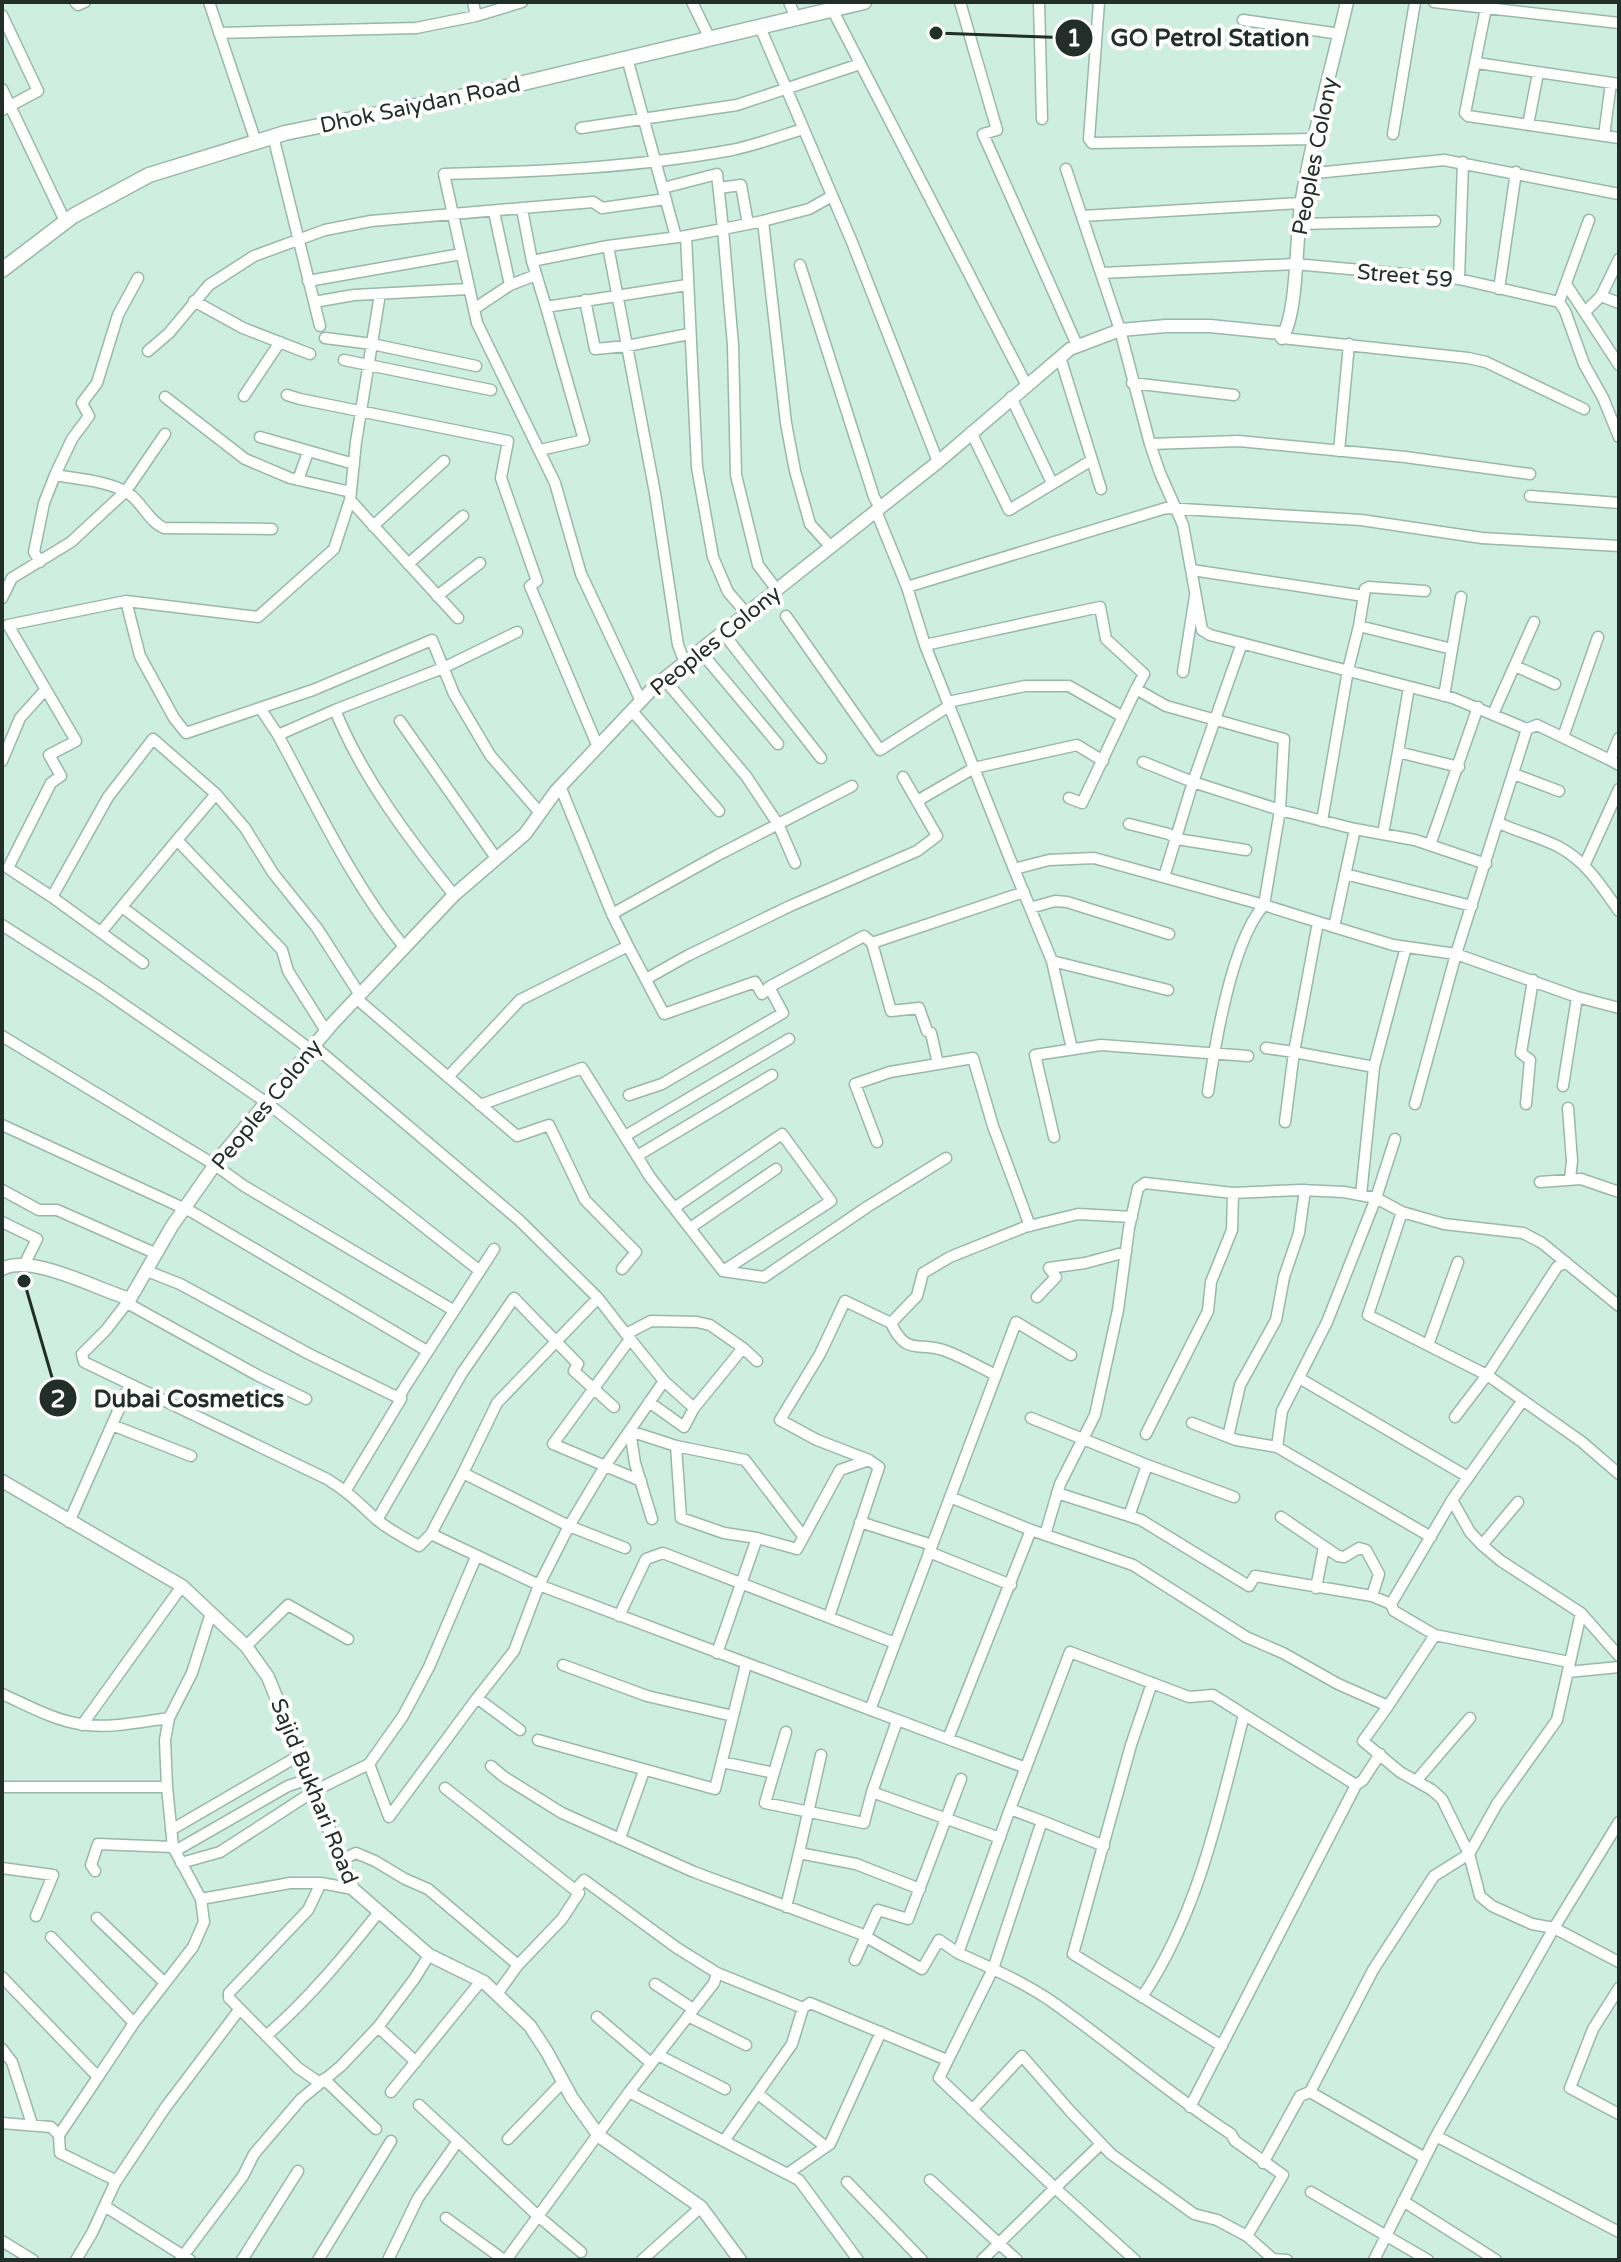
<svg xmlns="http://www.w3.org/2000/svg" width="1621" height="2262" viewBox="0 0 1621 2262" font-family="'Varela Round',sans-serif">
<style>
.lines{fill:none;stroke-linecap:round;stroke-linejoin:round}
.minor-casing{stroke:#98b8aa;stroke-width:13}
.tertiary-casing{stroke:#98b8aa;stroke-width:15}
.secondary-casing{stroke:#98b8aa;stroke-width:17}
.minor{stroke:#fff;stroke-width:10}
.tertiary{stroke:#fff;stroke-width:12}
.secondary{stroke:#fff;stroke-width:14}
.labels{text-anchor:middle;stroke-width:8;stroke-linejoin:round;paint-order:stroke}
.street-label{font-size:22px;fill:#222e29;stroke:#fff}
.leader{fill:none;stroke:#222e29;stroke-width:3}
.callout-dot{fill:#222e29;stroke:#fff;stroke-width:3}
.mark-label{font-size:24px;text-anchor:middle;font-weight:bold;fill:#fff}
.callout-label{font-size:24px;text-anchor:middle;font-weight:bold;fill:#222e29;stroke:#fff;stroke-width:8;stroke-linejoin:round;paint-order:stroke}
</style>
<rect width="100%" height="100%" fill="#cdeee0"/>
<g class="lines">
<defs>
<path id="minor" d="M75 2 78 5 85 2
M209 2 256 142
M473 2 476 16
M692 2 710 39
M789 2 796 18
M960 2 997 130 983 134 1077 345
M1039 2 1042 119
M1099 2 1089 139 1092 143 1314 139
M1434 2 1619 23
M1486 8 1465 113 1468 116 1619 138
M832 9 1026 384
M2 15 38 91 2 110
M1243 20 1340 34
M760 27 852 242 938 462
M219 33 416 28 476 16 522 2
M627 58 676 237
M1477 63 1619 84
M2 89 65 221
M1528 125 1538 73
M581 128 737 105 860 64
M1393 134 1415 2
M273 136 320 326
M1604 136 1611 83
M1066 169 1120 330 1150 444 1160 473 1183 525 1202 630 1210 635 1453 698 1527 729 1537 725 1610 760
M1306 174 1444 160 1619 194
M663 188 717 174 723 229 686 236 697 467 713 557 728 592 747 614
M719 188 741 185 748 224
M522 209 532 261
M1082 216 1301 203
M763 221 723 229 733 345 736 475 758 565 777 590
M1298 224 1435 221
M800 265 874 497 880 508
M1101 273 1295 264 1459 279 1559 302 1565 311 1584 364 1603 398 1619 437
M1459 279 1463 162
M308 281 461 254
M1566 284 1619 365
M510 285 536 275
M1499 289 1516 172
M1601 296 1619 303
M585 300 595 349 627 346 689 334
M194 301 243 328 310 354
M314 302 354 295 469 289
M1559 302 1589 220
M546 307 532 261 608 246
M474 309 510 285 494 212
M1585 312 1601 296 1619 259
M325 338 372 344 476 366
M1282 338 1468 358 1486 362 1584 409
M148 351 169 333 209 285 254 256 325 230 371 221 593 202 602 208 666 199
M1060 357 1101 489
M344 360 491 390
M1132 383 1234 395
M287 395 300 399 508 441 501 478 537 581 530 586 598 747
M244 396 280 342
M165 397 245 459 290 478 351 492
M1011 397 1052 483
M971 432 1009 510 1092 460
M260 437 354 464
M1150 444 1239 441 1405 457 1530 474
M540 450 584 440 546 307 687 285
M1339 451 1349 344
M55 475C77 479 109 481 128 493 142 502 149 522 164 528L272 529
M298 480 308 452
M1530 496 1619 503
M350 500 458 618
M876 511 907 587
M373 526 444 461
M831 547 810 524 795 471 786 423 763 221 809 209 832 196
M40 562 34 552 44 503 55 475 72 439 89 416 82 403 97 383 118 315 138 278
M408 564 463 516
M1192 570 1364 596
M437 596 480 563
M2 598 12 578 71 542 126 491 165 434
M126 601 140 656 174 718 186 733 313 690 432 640 454 694 490 755 540 813
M786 616 880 750 949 706
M1359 626 1452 649
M723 633 821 758
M925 645 907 587 1166 508 1361 520 1482 538 1619 546
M700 651 778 744
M685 663 678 645 655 493 608 246 686 236
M1515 666 1555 684
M1183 672 1195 596
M664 679 746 776 778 824 795 863
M1444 696 1461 597
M641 701 581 574 555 483 477 323 444 174C540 172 638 167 732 150 756 145 780 136 803 129
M948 702 1025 686H1069L1123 717
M260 708 278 735 335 710
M632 711 719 811
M1493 714 1534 622
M400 721 496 858
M278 735C317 807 353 885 405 948
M1563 737 1598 637
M1619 738 1610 760 1619 765
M1398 752 1409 687
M2 761 20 718 46 689
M1143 762 1193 782 1242 643
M1514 774 1559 791
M560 786 612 914 718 855 852 786
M216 794 177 840 282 950 288 971 326 1031
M1069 798 1082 803 1136 689 1166 706 1284 739 1280 810 1193 782 1164 877
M917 801 974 768 1077 745 1103 761
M1322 821 1348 670 1359 626 1365 589 1369 587 1425 591
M1499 823C1518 832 1540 837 1559 847 1586 861 1602 887 1619 911
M1129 824 1169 834 1177 839 1246 850
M1355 829 1334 927 1393 945 1456 954 1577 997 1619 1008
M1383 834 1398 752 1459 767
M1430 845 1478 707
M1584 866 1619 789
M1014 869 925 645 1100 607 1106 639 1144 674 1136 689
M1345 874 1472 906
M1024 892 872 943 891 1011 919 1008 927 1031 931 1033 938 1064 973 1058 993 1126 1030 1226
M454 895C409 839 362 777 335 710L443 668 517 632
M52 897 8 868 51 783 61 776 49 755 76 741 8 625 126 601 258 617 334 549 350 500 356 442 380 294
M122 907 311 1050
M1030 908 1055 901 1067 902 1169 934
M2 925 97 986 267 1103 480 1271
M1334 927 1264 905 1280 810 1355 829 1415 840 1486 864
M101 932 177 840
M628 946 664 1014 755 982 762 994 769 987 864 936 872 943
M1052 961 1168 990
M143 963 52 897 108 797 153 739 216 794 245 828 273 873 317 928 360 995
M646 979 687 956 790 906 917 851 937 836 903 777
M357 999 517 1136 549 1125 585 1200 636 1252 622 1269
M2 1036 215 1165 244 1186 453 1310
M314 1046 519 1220 598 1298
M1266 1048 1294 1052 1318 922
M1072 1049 1052 961 1014 869 1049 860 1094 858 1264 905C1232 941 1215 1044 1208 1092
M448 1077 520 1000 628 946 612 914
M1563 1086 1577 997
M629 1095 662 1084 783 1013 769 987
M1415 1104 1456 954 1527 729
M1526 1104 1530 1060 1521 1053 1533 980
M480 1105 582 1068 650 1177 723 1271 764 1277 867 1207 946 1158
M1568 1108 1572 1161 1570 1179
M1285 1122 1294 1052 1374 1067 1406 947
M2 1125 192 1212 427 1351
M625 1136 789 1039
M1054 1137 1035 1055 1101 1045 1248 1056
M1395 1139 1376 1198 1327 1322 1282 1411 1277 1447 1431 1537
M877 1142 855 1084 890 1072 938 1064
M637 1156 772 1075
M1540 1182 1581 1179 1619 1192
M2 1190 39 1210H57L157 1254
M1361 1195 1374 1067
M674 1208 782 1134 831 1201 723 1271
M1402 1212 1368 1315 1487 1375 1582 1442 1619 1474
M2 1222 37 1239 24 1265
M690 1228 776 1169
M147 1271 180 1284 309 1354 401 1399
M1037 1297 1056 1277 1049 1268 1085 1263 1126 1252
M130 1299 106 1330 82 1354 84 1362 327 1479C347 1491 360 1504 376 1519 389 1530 405 1538 419 1546L431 1534 539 1585 948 1739
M127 1303 257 1375 306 1399
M891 1323 917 1296 923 1273 950 1257 1025 1227 1078 1214 1132 1217
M630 1339 553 1444 641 1481
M1428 1345 1458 1262
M1299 1378 1468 1477
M664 1381 626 1334 651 1321 697 1322 710 1325 743 1348
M694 1408 743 1348 757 1361
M1455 1417 1487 1375 1557 1267 1566 1262
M1031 1418 1147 1465
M1192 1423 1236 1440 1277 1447
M112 1425 191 1456
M1146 1434 1208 1311 1211 1282 1232 1230 1233 1193
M1228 1437 1240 1385 1276 1320 1284 1277 1299 1233 1305 1190
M869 1460 817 1440 780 1420 820 1354 845 1301 891 1323C906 1356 918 1342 943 1350 961 1356 979 1367 996 1375
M463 1473 497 1403 598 1298 626 1334
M346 1490 401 1399V1393L494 1249
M1057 1493 1129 1516
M950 1497 1031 1530
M1234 1497 1147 1465 1129 1516 1141 1520 1249 1586 1255 1576 1372 1596 1391 1604
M1452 1500 1470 1532 1482 1545 1501 1561 1581 1613 1619 1656
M1281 1517 1338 1556 1344 1557 1359 1548 1366 1550 1379 1574 1372 1596
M652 1519 635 1463 630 1431 676 1446
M377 1520 462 1373 514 1298 578 1364 574 1371 614 1407
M69 1522 130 1384
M860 1522 932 1545
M431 1534 463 1473 569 1526 625 1548
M1045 1535 1060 1484 1095 1415 1118 1310 1129 1228 1138 1188 1145 1183 1233 1193 1301 1190 1344 1192 1376 1198 1402 1212 1444 1224 1523 1233 1542 1243 1619 1306
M757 1538 724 1533 681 1518 676 1446 745 1460 803 1536
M1482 1545 1518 1502
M929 1552 1011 1585
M1316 1588 1324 1547
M619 1616 646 1559 663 1553 895 1643
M1435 1635 1569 1662
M246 1646 288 1605 348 1639
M717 1653 757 1538 797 1549 840 1470 869 1460 879 1467 829 1617
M563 1665 647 1696 733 1716
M1568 1672 1619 1667
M1152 1683 1131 1745 1073 1954 1222 2046
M2 1694C27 1705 53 1720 80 1724 108 1729 140 1722 169 1718
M477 1698 514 1651 539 1585 569 1526 605 1466 664 1381 694 1408 684 1427 649 1402
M1388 1706 1435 1635 1394 1611 1391 1604 1452 1500 1523 1400
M870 1710 1016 1322 1071 1355
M897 1721 872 1792 1000 1838
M82 1725 182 1586
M786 1732 765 1803 864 1823 872 1792
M538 1740 715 1789 746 1664
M722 1762 774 1773
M369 1764 389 1817 477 1698 520 1730
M491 1766 504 1777 562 1813 694 1872 861 1934 922 1969 939 1940 958 1953
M1026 1768 948 1739 1031 1530 1133 1565 1246 1637 1283 1653 1338 1684 1388 1706 1363 1741 1400 1772 1432 1790 1442 1799 1469 1854 1480 1896 1492 1906 1532 1924 1554 1928 1619 1962
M1416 1781 1470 1718
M1356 1785 1363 1780 1380 1754
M2 1787H167L165 1740 169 1718 192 1673 211 1613
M445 1788 579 1893 562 1919 518 1965
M1010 1809 1070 1652 1189 1697 1213 1695 1356 1785 1190 2107
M1042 1821 1104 1846
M171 1830 300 1755
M620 1838 644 1771
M175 1851 288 1786 309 1779
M799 1853 821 1755
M341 1860 356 1853 375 1861 405 1879 428 1889 518 1965 497 1994
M181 1863 220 1852 314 1791 369 1764 403 1716 429 1667 476 1557
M2 1868 53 1875 36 1916
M95 1871 91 1865 98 1844 173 1847 167 1787
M575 1890 584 1880 677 1948 717 1973
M201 1899 290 1883H321L353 1889
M786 1907 799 1853 856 1864 920 1889
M97 1918 165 1983
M51 1937 134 2023 98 2077
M855 1960 878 1910 908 1919 961 1779
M2 1977 98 2077 59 2135
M655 1984 693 2009
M1619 1988 1593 2029 1570 2088 1619 2114
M1142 1997C1199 1912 1219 1812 1244 1715
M803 2008 810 2003 947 2060
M688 2016 746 2045
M597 2017 651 2063
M134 2023 193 1947 204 1922 201 1899 173 1847
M378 2027 416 2062
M266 2036C309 1999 344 1956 379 1912
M2 2049 12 2062 32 2124
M658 2055 725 2089
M324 2079 376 2129
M320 2083 298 2068 229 1998V1993L308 1910 321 1883
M391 2092 481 1981
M629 2092 714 1983 717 1973 803 2008 792 2044 724 2141
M758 2094 826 2147
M972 2110 1022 2056 1070 2111 1111 2154 1194 2214 1217 2220 1247 2236 1273 2259 1287 2260
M2 2123 51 2127 59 2135 60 2153 113 2179 115 2183 92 2233 76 2260
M1436 2136 1619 2232
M508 2139 563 2082
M458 2141 538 2216 581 2252
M1101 2144 1055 2188 1135 2260
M1425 2158 1310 2092 1373 1970 1434 1876 1469 1854 1497 1804 1557 1720 1581 1613
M1263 2163 1300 2096 1310 2092
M787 2174 830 2144 881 2032
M930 2180 1017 2260
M847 2182 922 2260
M115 2183 165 2108 239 2010
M1311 2192 1428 2260
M1403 2201 1496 2260
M106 2207 190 2260
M446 2218 504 2260
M2 2241 33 2260
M180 2260 243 2176 254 2154 301 2099 341 2066 378 2027 415 1978 429 1955
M242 2260 298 2171
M318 2260 391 2141
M388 2260 418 2198 458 2141 419 2105
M506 2260 629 2092 799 2180 858 2260
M642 2260 701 2207
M982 2260 1055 2188 939 2078 993 1969 1042 1821 1010 1809 958 1953C989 1967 1023 1982 1051 2001 1112 2044 1168 2093 1231 2134L1235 2141 1283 2175 1247 2236
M1374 2260 1436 2136 1554 1928 1619 1822"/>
<path id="tertiary" d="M2 1269C32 1253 98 1290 130 1299L172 1226 221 1156 333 1023 454 895 525 834 556 791 655 686 938 462 1070 349 1120 330 1166 326H1210L1280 333 1282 338C1299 309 1295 236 1302 199 1313 133 1332 67 1347 2
M2 1481 182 1586 246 1646 268 1677 353 1889 429 1955 484 1982 530 2026 547 2052 572 2098 599 2136 701 2207 740 2260"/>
<path id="secondary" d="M2 270 73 216 149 175 285 133 498 89 864 2"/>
</defs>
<!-- minor casing -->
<use href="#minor" class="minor-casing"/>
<!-- tertiary casing -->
<use href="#tertiary" class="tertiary-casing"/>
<!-- secondary casing -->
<use href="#secondary" class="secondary-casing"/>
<!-- minor -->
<use href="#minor" class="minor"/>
<!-- tertiary -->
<use href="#tertiary" class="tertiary"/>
<!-- secondary -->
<use href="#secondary" class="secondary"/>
</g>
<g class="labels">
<!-- street labels -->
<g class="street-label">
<text transform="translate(420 104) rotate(-12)" y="8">Dhok Saiydan Road</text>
<text transform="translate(1314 156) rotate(-79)" y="8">Peoples Colony</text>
<text transform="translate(1405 275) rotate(5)" y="8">Street 59</text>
<text transform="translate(715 640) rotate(-39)" y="8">Peoples Colony</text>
<text transform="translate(266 1104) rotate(-51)" y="8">Peoples Colony</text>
<text transform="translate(315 1791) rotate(68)" y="8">Sajid Bukhari Road</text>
</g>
</g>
<!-- callouts -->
<path class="leader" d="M936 33L1074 38M24 1281L58 1398"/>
<g class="callout-dot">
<circle cx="936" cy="33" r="8"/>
<circle cx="24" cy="1281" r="8"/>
<circle cx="1074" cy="38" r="20"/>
<circle cx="58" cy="1398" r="20"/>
</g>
<g class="mark-label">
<text x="1074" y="46">1</text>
<text x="58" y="1407">2</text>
</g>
<g class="callout-label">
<text x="1210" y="46">GO Petrol Station</text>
<text x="189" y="1407">Dubai Cosmetics</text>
</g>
<!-- border -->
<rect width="1621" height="2262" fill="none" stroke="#222e29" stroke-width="8"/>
</svg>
